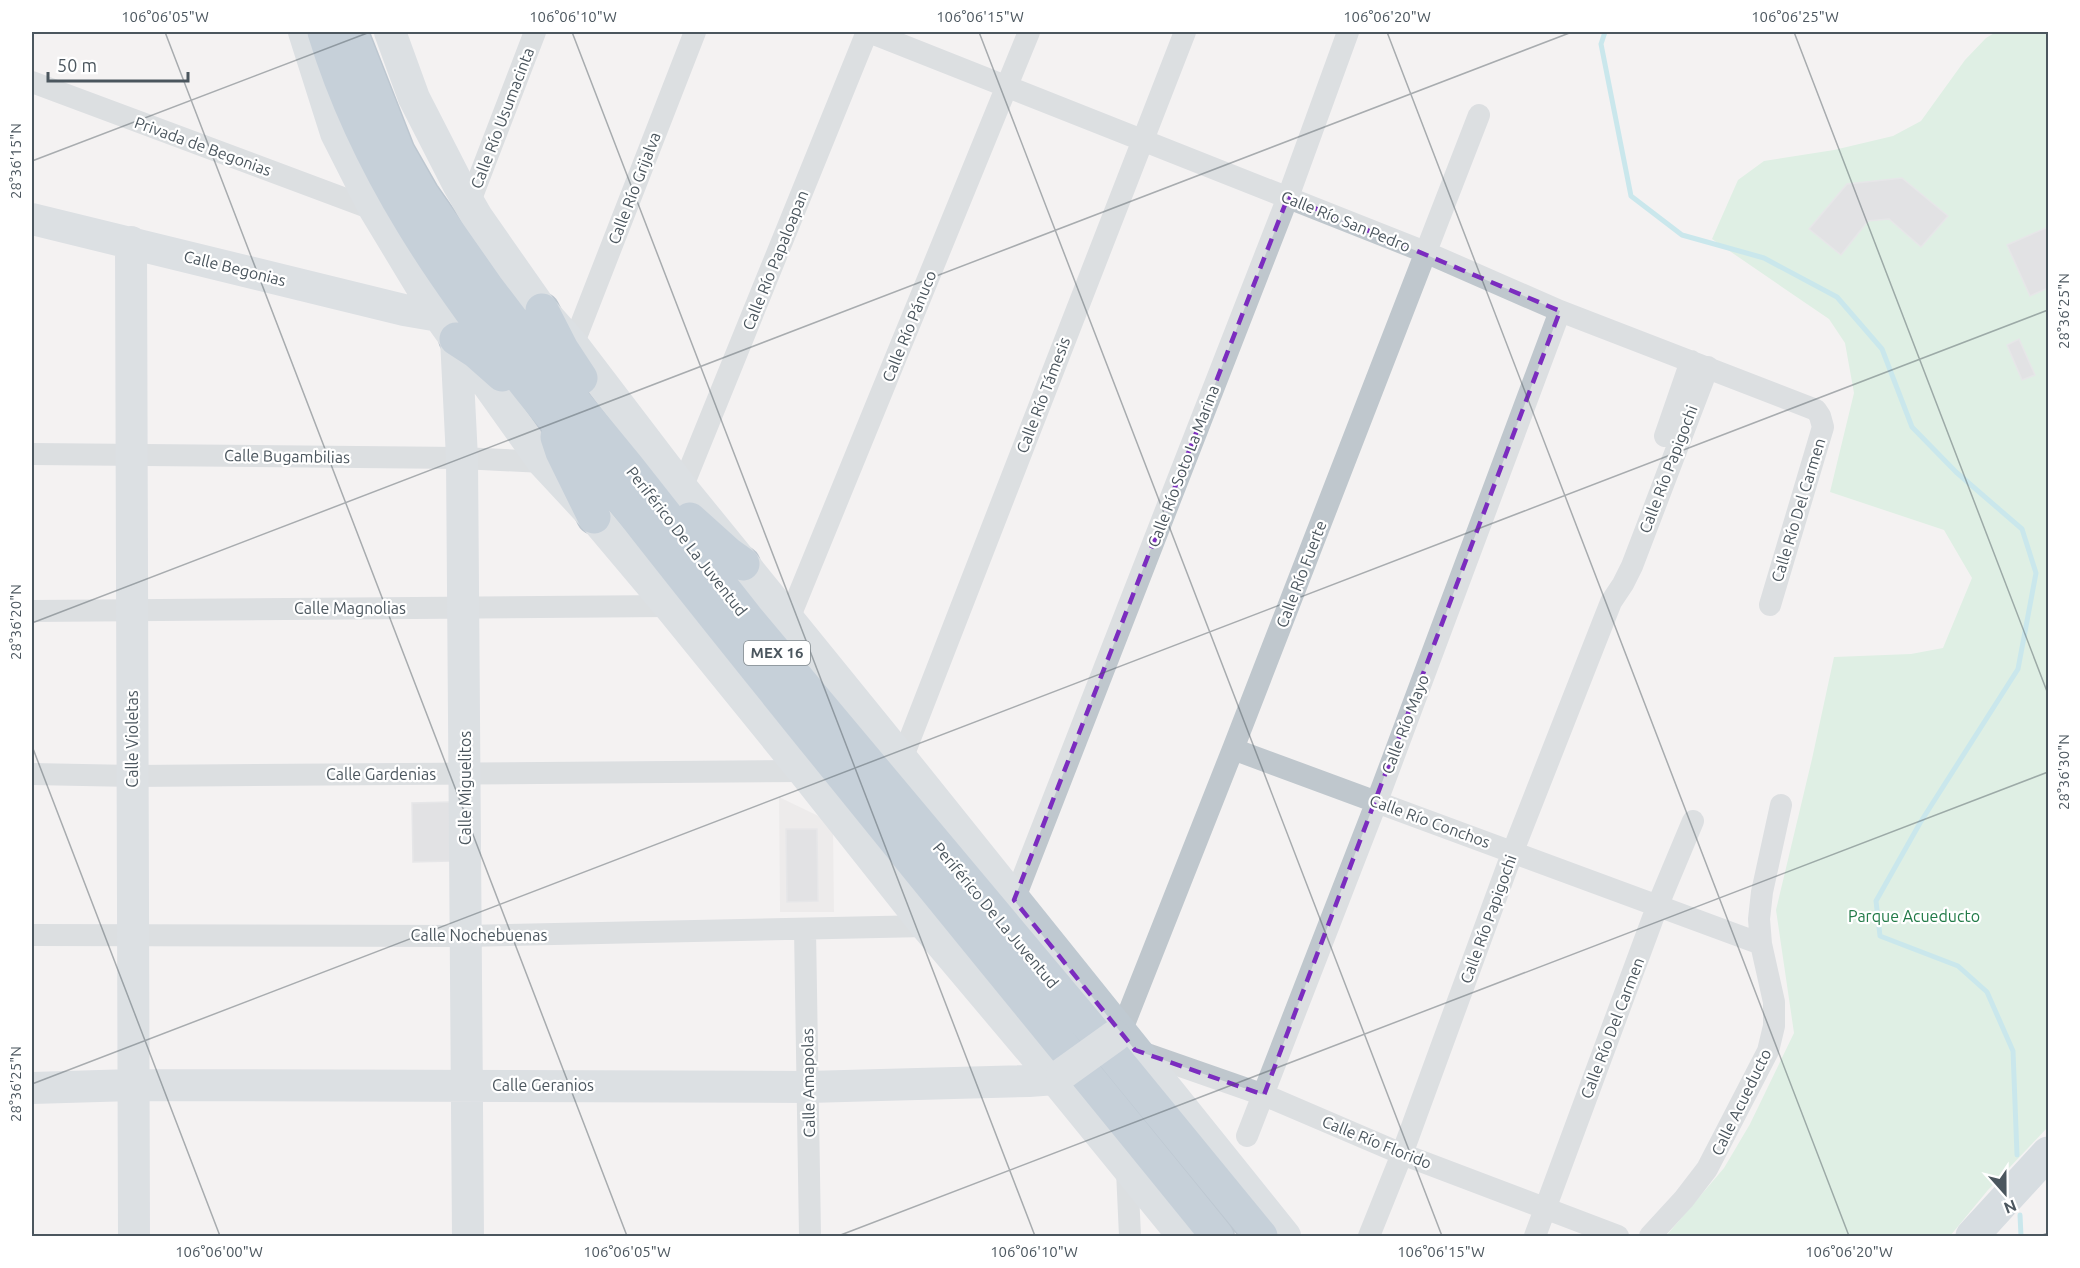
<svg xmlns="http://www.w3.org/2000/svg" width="2080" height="1268" viewBox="0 0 2080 1268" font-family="Ubuntu,sans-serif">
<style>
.education{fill:#e5e3e3}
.green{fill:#c5ecd2}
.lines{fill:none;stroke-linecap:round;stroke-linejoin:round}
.stream{stroke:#97dae5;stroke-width:5}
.building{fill:#cccfd3;stroke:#d6d8dc;stroke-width:1.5}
.highway-casing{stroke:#7a92a7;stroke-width:36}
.street{stroke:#bfc7cd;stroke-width:22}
.secondary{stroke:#bfc9d1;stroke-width:32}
.primary{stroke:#b4c3cd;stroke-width:33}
.highway{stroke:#8ea7bb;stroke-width:33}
.secondary-bridge{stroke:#bfc9d1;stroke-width:32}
.marked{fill:none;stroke:#7b2cbf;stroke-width:4.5;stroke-dasharray:12 8;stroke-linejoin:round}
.ticks{fill:none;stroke:#4b565e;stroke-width:1.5;stroke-opacity:0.45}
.labels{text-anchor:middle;stroke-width:4.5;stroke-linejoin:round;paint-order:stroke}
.shield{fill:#fff;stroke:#81898e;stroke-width:1.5}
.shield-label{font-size:15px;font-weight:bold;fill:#4b565e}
.street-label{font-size:16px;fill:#4b565e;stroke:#fff}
.park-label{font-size:16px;fill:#217a47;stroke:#fff}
.neatline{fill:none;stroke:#4b565e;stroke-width:2}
.ticks-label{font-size:15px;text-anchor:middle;fill:#4b565e}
</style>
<rect width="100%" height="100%" fill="#f4f2f2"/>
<!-- education -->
<path class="education" d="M779 797 833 823 834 912H780Z"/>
<!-- green -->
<path class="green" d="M1996 32H2048V1127L1988 1190 1950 1236H1666L1724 1168 1750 1124 1794 1033 1776 910 1812 759 1834 657 1911 654 1943 648 1972 578 1944 530 1830 492 1854 393 1845 343 1829 319 1712 239 1738 180 1764 161 1834 150 1893 136 1921 121 1965 60 1986 38Z"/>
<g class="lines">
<!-- stream -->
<path class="stream" d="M1605 32 1601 44 1631 196 1682 235 1764 258 1837 297 1882 349 1912 427 1956 472 2022 529 2036 573 2018 669 1920 823 1876 901 1880 936 1958 966 1987 992 2013 1051 2017 1155
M2020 1215 2021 1236"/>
</g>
<!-- building -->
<path class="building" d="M1902 178 1948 216 1921 247 1889 219 1868 221 1841 255 1809 229 1847 184Z
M2048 227V288L2030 296 2007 245Z
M2019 339 2035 375 2022 380 2007 345Z
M450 802 451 861 413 862 412 803Z
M786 829H817L818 901 787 902Z"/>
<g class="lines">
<defs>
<path id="highway" d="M324 32C366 170 446 284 535 396 571 441 611 484 646 530 833 768 1027 1001 1217 1236
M351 32 398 152 422 194 487 287 573 400 628 467 747 618 1098 1037 1261 1236
M542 310 562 349 581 378
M456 339 476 352 502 375
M557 437 562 452 594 517
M690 519 729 554 743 564"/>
</defs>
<!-- highway casing -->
<use href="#highway" class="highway-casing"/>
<!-- street -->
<path class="street" d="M869 32 1425 252 1560 311 1816 410 1820 416 1823 427 1770 605
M32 82 375 210
M469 204 535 32
M573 345 695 32
M1665 436 1691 361
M32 454 462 458 543 462
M682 488 867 32
M32 611 669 606
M788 621 1029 32
M1233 749 1761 944
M902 759 1185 32
M32 774 133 776 803 771
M1014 900 1288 197 1348 32
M805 929 810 1236
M32 935 466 936 926 926
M1121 1032 1233 749 1479 115
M1135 1050 1264 1095 1402 1154 1618 1236
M1247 1136 1377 801 1560 311
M1127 1171 1130 1236
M1369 1236 1402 1154 1513 851 1611 602 1623 584 1632 566 1708 367
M1535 1236 1657 907 1693 821
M1650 1236 1684 1199 1707 1169 1768 1051 1774 1026V1002L1761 944 1759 919 1762 892 1781 805"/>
<!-- secondary -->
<path class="secondary" d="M304 32 336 133 375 210 439 316 543 462 594 517 669 606 803 771 926 926 1055 1079 1183 1236
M390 32 414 98 458 184 477 217 542 310 573 345 682 488 902 759 1285 1236
M32 219 404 310 439 316
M131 242 134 1236
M456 339 462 458 468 1236
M32 1088 133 1085 808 1087 1029 1081 1055 1079 1062 1074"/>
<!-- primary -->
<path class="primary" d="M1972 1236 2048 1153"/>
<!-- highway -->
<use href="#highway" class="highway"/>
<!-- secondary-bridge -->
<path class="secondary-bridge" d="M1062 1074 1115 1036"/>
</g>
<!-- marked area -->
<path d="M0 0H2080V1268H0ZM1288 197 1560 311 1264 1095 1135 1050 1014 900Z" fill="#f4f2f2" fill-opacity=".55" fill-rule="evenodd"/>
<path class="marked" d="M1288 197 1560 311 1264 1095 1135 1050 1014 900Z"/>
<!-- ticks -->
<path class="ticks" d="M165 32 627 1236M572 32 1035 1236M979 32 1442 1236M1387 32 1849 1236M1794 32 2048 694M32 161 370 32M32 623 1572 32M32 746 220 1236M32 1084 2048 310M838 1236 2048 772M2040 1236 2048 1233"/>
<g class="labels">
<!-- shield labels -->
<rect class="shield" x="744" y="641" width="66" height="24" rx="4.5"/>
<g class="shield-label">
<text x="777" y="658">MEX 16</text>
</g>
<!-- street labels -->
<g class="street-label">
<text transform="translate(502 118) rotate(-69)" y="6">Calle Río Usumacinta</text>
<text transform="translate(203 146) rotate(20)" y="6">Privada de Begonias</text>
<text transform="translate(634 188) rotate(-69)" y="6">Calle Río Grijalva</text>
<text transform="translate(1346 221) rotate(22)" y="6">Calle Río San Pedro</text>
<text transform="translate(775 260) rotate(-68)" y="6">Calle Río Papaloapan</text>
<text transform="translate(235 268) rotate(14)" y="6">Calle Begonias</text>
<text transform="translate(909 326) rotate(-68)" y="6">Calle Río Pánuco</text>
<text transform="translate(1043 395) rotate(-69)" y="6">Calle Río Támesis</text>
<text transform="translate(287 456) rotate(1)" y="6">Calle Bugambilias</text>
<text transform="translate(1183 466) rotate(-69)" y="6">Calle Río Soto La Marina</text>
<text transform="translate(1668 469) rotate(-69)" y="6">Calle Río Papigochi</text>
<text transform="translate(1798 510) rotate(-73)" y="6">Calle Río Del Carmen</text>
<text transform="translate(687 541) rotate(52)" y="6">Periférico De La Juventud</text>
<text transform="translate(1301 574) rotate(-69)" y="6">Calle Río Fuerte</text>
<text x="350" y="614">Calle Magnolias</text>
<text transform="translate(1405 724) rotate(-69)" y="6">Calle Río Mayo</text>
<text transform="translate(132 739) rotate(-90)" y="6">Calle Violetas</text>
<text x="381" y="780">Calle Gardenias</text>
<text transform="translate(465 788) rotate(-90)" y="6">Calle Miguelitos</text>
<text transform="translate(1430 821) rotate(20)" y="6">Calle Río Conchos</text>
<text transform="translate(996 915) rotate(50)" y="6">Periférico De La Juventud</text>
<text transform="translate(1488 919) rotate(-70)" y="6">Calle Río Papigochi</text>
<text x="479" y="941">Calle Nochebuenas</text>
<text transform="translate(1612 1028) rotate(-69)" y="6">Calle Río Del Carmen</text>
<text transform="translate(808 1083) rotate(-91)" y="6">Calle Amapolas</text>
<text x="543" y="1091">Calle Geranios</text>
<text transform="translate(1741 1102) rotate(-64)" y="6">Calle Acueducto</text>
<text transform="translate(1377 1142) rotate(22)" y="6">Calle Río Florido</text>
</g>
<!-- park labels -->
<g class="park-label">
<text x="1914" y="922">Parque Acueducto</text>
</g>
</g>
<!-- border -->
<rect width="2080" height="1268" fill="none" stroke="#ffffff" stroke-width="66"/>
<!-- north arrow -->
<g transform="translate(2005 1193) rotate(159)" stroke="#ffffff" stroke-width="4.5" paint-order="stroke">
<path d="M0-4.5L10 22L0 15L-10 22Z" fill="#4b565e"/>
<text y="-9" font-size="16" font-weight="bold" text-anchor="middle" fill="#4b565e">N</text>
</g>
<!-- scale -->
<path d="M48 72v9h140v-9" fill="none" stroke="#4b565e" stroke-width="3"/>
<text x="57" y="72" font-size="18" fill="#4b565e" stroke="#ffffff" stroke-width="4.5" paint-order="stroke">50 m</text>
<rect x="33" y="33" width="2014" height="1202" class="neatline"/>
<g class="ticks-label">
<text x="165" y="22">106°06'05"W</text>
<text x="573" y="22">106°06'10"W</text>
<text x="980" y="22">106°06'15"W</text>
<text x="1387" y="22">106°06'20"W</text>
<text x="1795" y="22">106°06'25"W</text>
<text transform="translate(16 161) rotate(-90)" y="5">28°36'15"N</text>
<text transform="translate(2064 311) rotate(-90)" y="5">28°36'25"N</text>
<text transform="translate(16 622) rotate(-90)" y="5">28°36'20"N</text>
<text transform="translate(2064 772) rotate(-90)" y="5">28°36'30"N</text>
<text transform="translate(16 1084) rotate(-90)" y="5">28°36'25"N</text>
<text x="219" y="1257">106°06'00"W</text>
<text x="627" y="1257">106°06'05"W</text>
<text x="1034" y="1257">106°06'10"W</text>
<text x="1441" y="1257">106°06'15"W</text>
<text x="1849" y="1257">106°06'20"W</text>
</g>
</svg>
